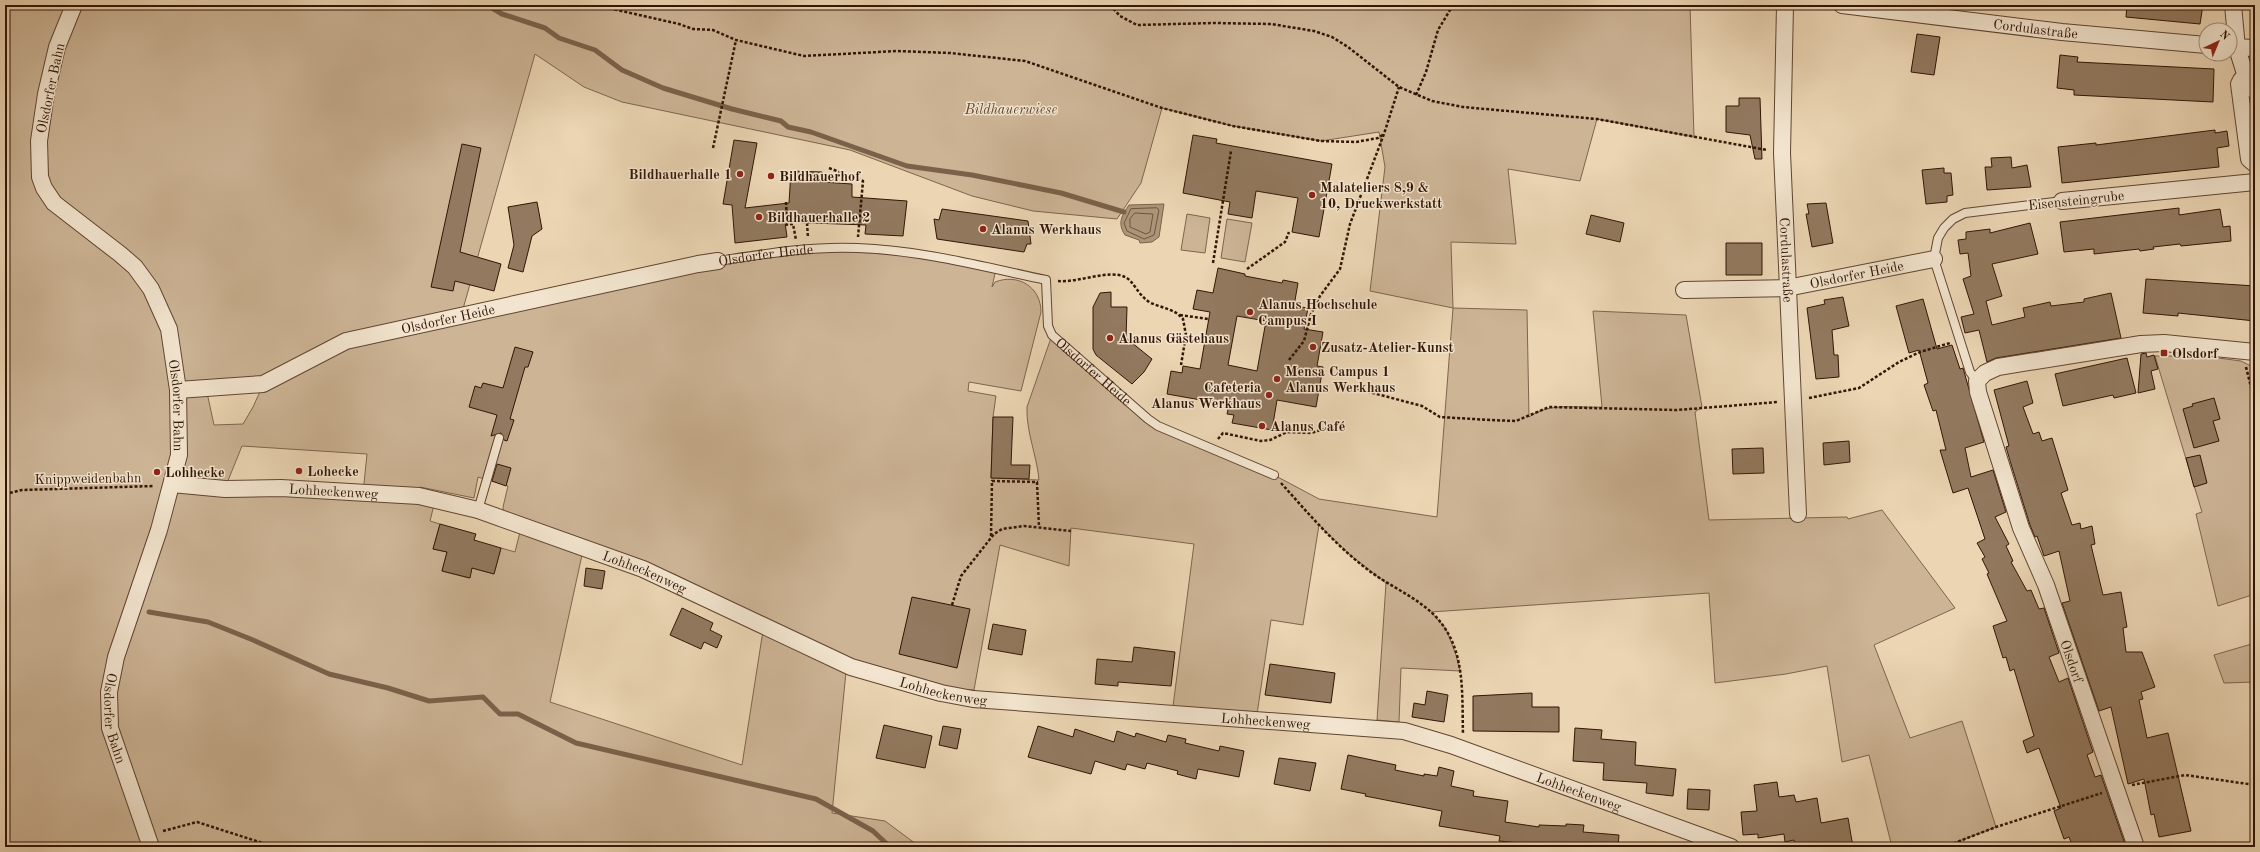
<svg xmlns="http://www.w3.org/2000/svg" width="2260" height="852" viewBox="0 0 2260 852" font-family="'Old Standard TT',serif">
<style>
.green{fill:#ccb495;stroke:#7f644d;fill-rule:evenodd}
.water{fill:#ac9478;stroke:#7b614a}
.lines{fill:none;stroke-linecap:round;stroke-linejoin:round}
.shore{stroke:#6f543e;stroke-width:1}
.stream{stroke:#7b614a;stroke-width:5}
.building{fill:#92795f;stroke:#321505;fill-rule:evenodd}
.lane-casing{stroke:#604530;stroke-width:10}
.street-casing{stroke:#604530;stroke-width:18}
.path{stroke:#321505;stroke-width:2.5;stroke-dasharray:3 2;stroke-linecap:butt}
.lane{stroke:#f2e4ce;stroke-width:8}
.street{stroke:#f2e4ce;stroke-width:16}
.poi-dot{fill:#8f2418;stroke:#f2e4ce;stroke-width:1.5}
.labels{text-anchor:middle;stroke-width:3;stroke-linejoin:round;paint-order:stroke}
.street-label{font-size:14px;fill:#321505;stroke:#f2e4ce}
.park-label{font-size:14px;font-style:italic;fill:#604530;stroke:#f2e4ce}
.poi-label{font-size:14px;font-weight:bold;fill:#321505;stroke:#f2e4ce;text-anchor:start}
</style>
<rect width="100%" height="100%" fill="#ebd5b3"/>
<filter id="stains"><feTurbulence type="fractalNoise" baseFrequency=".005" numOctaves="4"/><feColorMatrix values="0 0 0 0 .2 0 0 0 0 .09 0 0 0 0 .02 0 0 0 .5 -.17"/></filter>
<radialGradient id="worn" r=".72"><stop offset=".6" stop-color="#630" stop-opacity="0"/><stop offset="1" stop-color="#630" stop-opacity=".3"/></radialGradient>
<!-- green -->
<path class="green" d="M5 5H1690L1694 137 1597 119 1580 181 1508 169 1516 244 1451 242 1453 308 1527 310 1529 417C1550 402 1577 408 1602 407L1593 311 1686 315 1702 407 1695 412 1709 520 1847 517 1848 519 1882 510 1955 608 1874 645 1910 738 1962 721 1996 827 1944 847H1892L1869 755 1842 762 1827 666 1786 674 1715 683 1709 593 1431 612 1446 629 1456 655 1460 671 1401 668 1399 722 1377 720 1386 583 1350 555 1319 525 1303 625 1271 620 1256 721 1172 714 1194 544 1071 528 1069 566 1000 545 974 690 953 689 846 672 832 813 885 821 920 847H5ZM535 54 584 87 622 102 850 150 972 196 1033 211 1117 219 1141 183 1162 108 1233 126 1321 141 1379 132 1385 167 1370 291 1453 308 1437 517 1319 499 1274 475 1148 419 1052 335 1027 407C1026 432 1037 456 1039 480L991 478 993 417 996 396 968 391 969 382 1021 391 1041 312C1041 287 1018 273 995 282L992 287 996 269 857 247 698 264 461 316ZM263 385 253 407 243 424 214 425 206 388ZM242 446 367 454 363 493 225 488ZM478 477 508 486 503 507 504 515 674 574 767 621 762 637 742 765 550 702 582 555 520 532 515 552 501 548 494 574 472 568 469 578 442 571 447 552 433 549 440 524 430 521 434 505 419 496 420 487 474 498Z
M1187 214 1210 218 1205 253 1181 250Z
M1227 219 1252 223 1245 262 1221 258Z
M2155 356H2203L2241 361 2255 368V594L2218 606 2196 514 2202 512Z
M2255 643V682L2224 683 2214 655Z"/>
<!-- water -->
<path class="water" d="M1164 204 1159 237 1152 242 1140 243 1139 240 1125 235C1117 223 1122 215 1129 205Z"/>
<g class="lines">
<!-- shore -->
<path class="shore" d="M1157 208 1159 210 1154 235 1144 239 1127 231 1124 223 1131 209Z
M1135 213 1153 214 1150 232 1146 234 1130 227V219Z"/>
<!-- stream -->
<path class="stream" d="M487 5 502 14 545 28 559 38 595 50 622 70 663 88 732 109 781 121 788 127 811 132 907 166 972 175 1061 193 1124 212
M149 612 208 622 253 640 329 674 388 688 429 701 483 697 500 714H518L576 743 816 799 873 831 890 847"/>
</g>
<!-- building -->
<path class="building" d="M2127 5H2203L2200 24 2126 17Z
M1917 34 1940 37 1934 75 1911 72Z
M2060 55 2078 57 2077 62 2214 69 2213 102 2074 95V90L2057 88Z
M1739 98H1760L1762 159H1755L1750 135 1726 132V106H1739Z
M2215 130V133L2227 131 2229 146 2217 148 2219 167 2062 183 2058 147 2096 143V145Z
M1193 135 1217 139 1216 143 1332 164 1319 237 1292 232 1298 198 1256 191 1252 218 1228 214 1230 202 1183 193Z
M734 140 757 143 745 208 789 203 791 171 822 172V182L852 184V197L907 201 903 236 865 234 866 225 785 222 787 237 735 243 732 205 723 204Z
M462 144 481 148 460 252 501 264 494 291 455 281 453 291 431 287Z
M2011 157 2012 168 2027 165 2031 187 1987 190 1985 167H1992L1991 158Z
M1944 168V173H1951L1953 195 1947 196V202L1926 204 1922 170Z
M537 202 542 229 532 236 523 272 508 268 514 245 508 207Z
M1826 203 1833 243 1812 247 1806 214H1809L1807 204Z
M2179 208V215L2220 209 2223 227 2230 226 2231 241 2181 246 2180 244 2153 247 2154 249 2140 251 2139 249 2094 254V249L2064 252 2060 222Z
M942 209 1028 221 1031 244H1027L1024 252 937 239 934 219 939 220Z
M1591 215 1624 223 1620 242 1586 234Z
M2030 223 2038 254 1992 264 2002 296 1986 301 1992 325 2025 317 2023 308 2050 302 2051 306 2084 302V299L2111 293 2121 338 1996 358 1987 362 1979 330 1965 333 1961 317 1974 314 1963 279 1971 276 1968 253 1960 254 1958 240 1966 239V232L1990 229V233Z
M1726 243H1762V275H1726Z
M1218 268 1245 274V276L1282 283 1283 280 1298 283 1294 306 1308 308 1304 329 1323 332 1317 366 1323 367 1316 407 1277 400 1272 430 1232 423 1234 415 1227 414 1229 405 1167 394 1171 371 1182 373 1183 366 1200 369 1210 312 1193 309 1197 290 1213 293ZM1237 316 1266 321 1257 371 1228 365Z
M2146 279 2255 286V321L2178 313V316L2143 313Z
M1111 292V307H1127L1126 338 1152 359 1144 372 1132 384 1096 355 1093 349V307L1100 293Z
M1843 297 1849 326 1832 330 1834 355H1838L1839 377 1816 379 1807 308 1825 304 1824 300Z
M1923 299 1937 349 1952 345 1960 369 1963 368 1984 442 1965 448 1971 477 1993 470 2006 512 1995 517 2009 544 2006 546 2013 561 2011 562 2027 591 2031 590 2039 609 2044 608 2059 653 2049 657 2059 682 2068 678 2093 752 2087 755 2095 777 2101 775 2126 847H2073L2069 837 2064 839 2054 811 2061 808 2039 748 2027 753 2023 741 2034 736 2014 669 2010 671 2006 657 2003 658 1993 626 2007 621 1987 574 1989 573 1982 559 1985 557 1977 543 1985 539 1968 488 1953 493 1940 450H1946L1936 410 1933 411 1924 385 1928 383 1919 350 1909 353 1896 306Z
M515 347 533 352 528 367H525L510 419 514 420 507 441 504 440 501 433 491 436 497 415 469 407 475 386 481 388 483 383 503 388Z
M2146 353 2147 357 2154 355 2158 369 2151 371 2155 389 2138 393 2141 354Z
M2127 358 2136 393 2114 398 2113 395 2063 406 2055 374Z
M2027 381 2033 403 2023 407 2033 434 2039 432 2042 441 2052 438 2068 490 2061 493 2072 525 2080 523 2081 529 2092 526 2095 544 2091 545 2103 595 2121 592 2127 627 2123 628 2126 652H2142L2155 687 2141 692 2143 699 2139 700 2147 738 2168 733 2191 831 2159 837 2154 814 2151 815 2144 779 2128 784 2111 707 2099 711 2062 603 2070 601 2059 551 2044 556 2037 536 2035 537 2030 525 2011 464 2006 447 2009 446 1994 390Z
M2214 398 2220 419 2213 421 2219 441 2194 448 2183 409 2193 406 2192 404Z
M993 417H1013L1011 465H1030L1029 479 991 478Z
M1849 441 1850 462 1824 465 1823 443Z
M1763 448 1764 473 1733 474 1732 449Z
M2200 455 2207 483 2194 487 2186 458Z
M497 464 511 468 506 486 492 481Z
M440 524 476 534 474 540 501 548 494 574 472 568 470 578 442 571 447 552 433 549Z
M586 568 605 571 602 589 584 586Z
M912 597 970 609 957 668 899 654Z
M682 608 713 623 710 630 722 636 717 648 704 642 701 649 670 635Z
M993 624 1026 630 1022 655 988 649Z
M1134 647 1175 652 1171 686 1118 682V686L1095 684 1097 659 1132 662Z
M1270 664 1335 673 1331 703 1265 695Z
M1427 691 1448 695 1444 722 1412 717 1414 703 1425 705Z
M1532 693V707H1559V732L1473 731V696Z
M884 725 932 736 925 768 876 758Z
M943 726 961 729 957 749 939 745Z
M1038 726 1073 737 1075 729 1114 742 1117 731 1135 737 1136 733 1166 742 1168 735 1186 739 1185 743 1219 751 1220 746 1244 751 1239 777 1198 769 1196 779 1177 774 1178 771 1147 763 1145 769 1127 764 1125 770 1095 761 1091 774 1028 757Z
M1575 728 1602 730 1601 739 1636 742 1635 765 1676 769 1673 796 1646 793 1647 783 1603 780 1604 763 1573 761Z
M1348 755 1396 765 1395 770 1424 776V774L1437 776 1439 767 1454 771 1451 786 1474 791 1473 796 1508 801 1505 822 1539 827V825L1566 826V824L1584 825 1583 832 1619 835 1618 847H1538V845L1499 841 1500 836 1439 826 1442 811 1365 796 1366 794 1341 789Z
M1279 758 1316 763 1310 791 1274 784Z
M1777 782 1779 797 1794 795 1796 802 1817 798 1821 823 1848 818 1853 847H1795L1794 840 1785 842 1784 834 1758 838V834L1743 835 1741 812 1757 811 1754 785Z
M1688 789 1710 790 1709 810 1687 809Z"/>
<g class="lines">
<defs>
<g id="lane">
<path id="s1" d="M718 261C764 254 811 246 857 248 921 250 984 267 1046 280L1048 326 1052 335 1148 419 1158 426 1274 475"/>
<path d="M1977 381 1970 372 1934 259 1938 238 1944 228 1953 219 1965 213 2062 201"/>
<path d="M478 510 499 438"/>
</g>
<g id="street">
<path id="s2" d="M74 5 57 47 46 94 39 141 40 177 44 188 54 203 120 254 135 267 151 289 169 329 178 390 179 455 159 530 116 657 109 692 110 728 151 847"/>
<path id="s3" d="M1785 5 1782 153 1798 514"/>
<path id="s4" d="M1842 5 2062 32 2206 45"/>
<path d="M2233 5 2237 48 2246 77"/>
<path d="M2230 47 2255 48"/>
<path d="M2255 91 2252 80 2246 77 2241 80 2239 84 2249 159 2255 164"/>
<path d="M2062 201 2255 182"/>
<path id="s5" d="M1684 290 1787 288 1934 259"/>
<path id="s6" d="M178 390 263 384 346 341 698 264 718 261"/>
<path id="s7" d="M172 484 225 489 281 488 419 496 478 510 643 569 851 667 941 693 973 699 1404 731 1451 745 1731 847"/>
<path d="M2136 847 2046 585 2021 528 1978 392 1977 381 1985 373 1998 367 2141 344 2164 343 2255 352"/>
</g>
</defs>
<!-- lane casing -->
<use href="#lane" class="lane-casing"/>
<!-- street casing -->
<use href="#street" class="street-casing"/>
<!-- path -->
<path class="path" d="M595 5 679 24 693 29 713 30 736 40 804 56 897 51 950 53 1025 61 1162 108 1233 126 1321 141 1356 142 1378 138 1384 134
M1110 5 1120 16 1137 25 1214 23 1271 24 1314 31 1332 37 1348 47 1399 87 1432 101 1463 107 1597 119 1767 150
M1416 95 1426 72 1438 30 1453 5
M713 148 736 40
M829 168 863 181 858 237
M786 202 787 225
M807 223 808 238
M785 225 793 224 796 240
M1213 263 1231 151
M1247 269 1285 242 1289 232
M1058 281C1078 283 1109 269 1125 277 1134 281 1138 296 1151 303 1162 308 1175 309 1183 319L1186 335 1181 365
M1180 315 1208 319
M1289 360 1304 341 1311 314 1320 296 1340 269 1350 224 1384 134 1399 87
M2246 367 2255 403
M1343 385 1422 406 1440 417 1490 420 1516 421 1549 407 1677 410 1778 402
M1809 398 1859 388 1899 362 1920 352 1950 343
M1218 439 1223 433 1261 441 1270 440 1287 432 1311 433 1331 427
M1281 483C1308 513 1334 544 1367 569 1392 589 1429 601 1446 630 1465 659 1462 700 1463 734
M5 494 22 490 154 486
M991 536 992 481 1037 482 1039 527
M952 605 961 576 994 534 1002 529 1024 526 1071 531
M2132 785 2185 775 2255 785
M163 831 197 822 275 847
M1944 847 1996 827 2102 793"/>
<!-- lane -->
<use href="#lane" class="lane"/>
<!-- street -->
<use href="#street" class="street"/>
</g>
<!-- markers -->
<g class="poi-dot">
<circle cx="740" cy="174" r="4"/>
<circle cx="771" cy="176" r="4"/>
<circle cx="1312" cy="195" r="4"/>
<circle cx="759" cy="217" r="4"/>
<circle cx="983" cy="229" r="4"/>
<circle cx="1250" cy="312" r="4"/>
<circle cx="1110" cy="338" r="4"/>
<circle cx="1313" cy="347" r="4"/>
<rect x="2160" y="349" width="8" height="8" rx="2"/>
<circle cx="1277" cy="379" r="4"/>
<circle cx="1269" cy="395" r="4"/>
<circle cx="1262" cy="426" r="4"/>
<circle cx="299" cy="471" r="4"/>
<circle cx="157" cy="472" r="4"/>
</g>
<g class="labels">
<!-- street labels -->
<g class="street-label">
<text dy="5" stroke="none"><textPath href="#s4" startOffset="195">Cordulastraße</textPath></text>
<text transform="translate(50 88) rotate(-78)" y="5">Olsdorfer Bahn</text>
<text transform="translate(2076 200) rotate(-6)" y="5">Eisensteingrube</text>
<text dy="5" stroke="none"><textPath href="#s1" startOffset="48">Olsdorfer Heide</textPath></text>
<text dy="5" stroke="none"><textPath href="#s3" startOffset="255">Cordulastraße</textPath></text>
<text dy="5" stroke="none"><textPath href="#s5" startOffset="174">Olsdorfer Heide</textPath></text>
<text dy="5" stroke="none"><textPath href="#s6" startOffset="283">Olsdorfer Heide</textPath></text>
<text dy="5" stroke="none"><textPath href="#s1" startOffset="443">Olsdorfer Heide</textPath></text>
<text dy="5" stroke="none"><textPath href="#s2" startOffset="458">Olsdorfer Bahn</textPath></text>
<text transform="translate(88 478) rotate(-1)" y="5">Knippweidenbahn</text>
<text dy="5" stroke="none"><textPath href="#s7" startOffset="162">Lohheckenweg</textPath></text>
<text dy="5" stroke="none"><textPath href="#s7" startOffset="486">Lohheckenweg</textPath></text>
<text transform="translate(2072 661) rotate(71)" y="5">Olsdorf</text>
<text dy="5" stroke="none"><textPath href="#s7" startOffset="809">Lohheckenweg</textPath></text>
<text dy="5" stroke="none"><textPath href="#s2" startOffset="782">Olsdorfer Bahn</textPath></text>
<text dy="5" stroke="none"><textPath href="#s7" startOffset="1133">Lohheckenweg</textPath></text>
<text dy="5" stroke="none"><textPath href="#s7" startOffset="1457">Lohheckenweg</textPath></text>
</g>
<!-- park labels -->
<g class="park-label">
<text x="1011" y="114">Bildhauerwiese</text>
</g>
<!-- poi labels -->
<g class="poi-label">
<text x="732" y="179" text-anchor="end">Bildhauerhalle 1</text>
<text x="779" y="181">Bildhauerhof</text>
<text x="1320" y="192">Malateliers 8,9 &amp;<tspan x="1320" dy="16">10, Druckwerkstatt</tspan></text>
<text x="767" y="222">Bildhauerhalle 2</text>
<text x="991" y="234">Alanus Werkhaus</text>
<text x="1258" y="309">Alanus Hochschule<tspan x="1258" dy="16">Campus I</tspan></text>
<text x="1118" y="343">Alanus Gästehaus</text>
<text x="1321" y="352">Zusatz-Atelier-Kunst</text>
<text x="2172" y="358">Olsdorf</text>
<text x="1285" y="376">Mensa Campus 1<tspan x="1285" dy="16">Alanus Werkhaus</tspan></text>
<text x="1261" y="392" text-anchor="end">Cafeteria<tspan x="1261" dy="16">Alanus Werkhaus</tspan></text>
<text x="1270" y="431">Alanus Café</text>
<text x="307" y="476">Lohecke</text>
<text x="165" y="477">Lohhecke</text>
</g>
</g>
<!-- margin -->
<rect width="2260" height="852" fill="none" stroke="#ebd5b3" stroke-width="20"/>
<rect x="6" y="6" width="2248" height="840" fill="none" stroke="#321505" stroke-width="2"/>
<rect x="10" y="10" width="2240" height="832" fill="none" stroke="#321505"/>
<!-- north arrow -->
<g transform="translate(2218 42) rotate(44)"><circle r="19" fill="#f2e4ce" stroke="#a5917e"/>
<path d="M0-3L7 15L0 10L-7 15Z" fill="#8f2418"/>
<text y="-6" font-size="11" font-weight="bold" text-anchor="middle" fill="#321505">N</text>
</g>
<rect width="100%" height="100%" filter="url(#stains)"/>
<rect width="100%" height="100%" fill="url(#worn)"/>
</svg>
